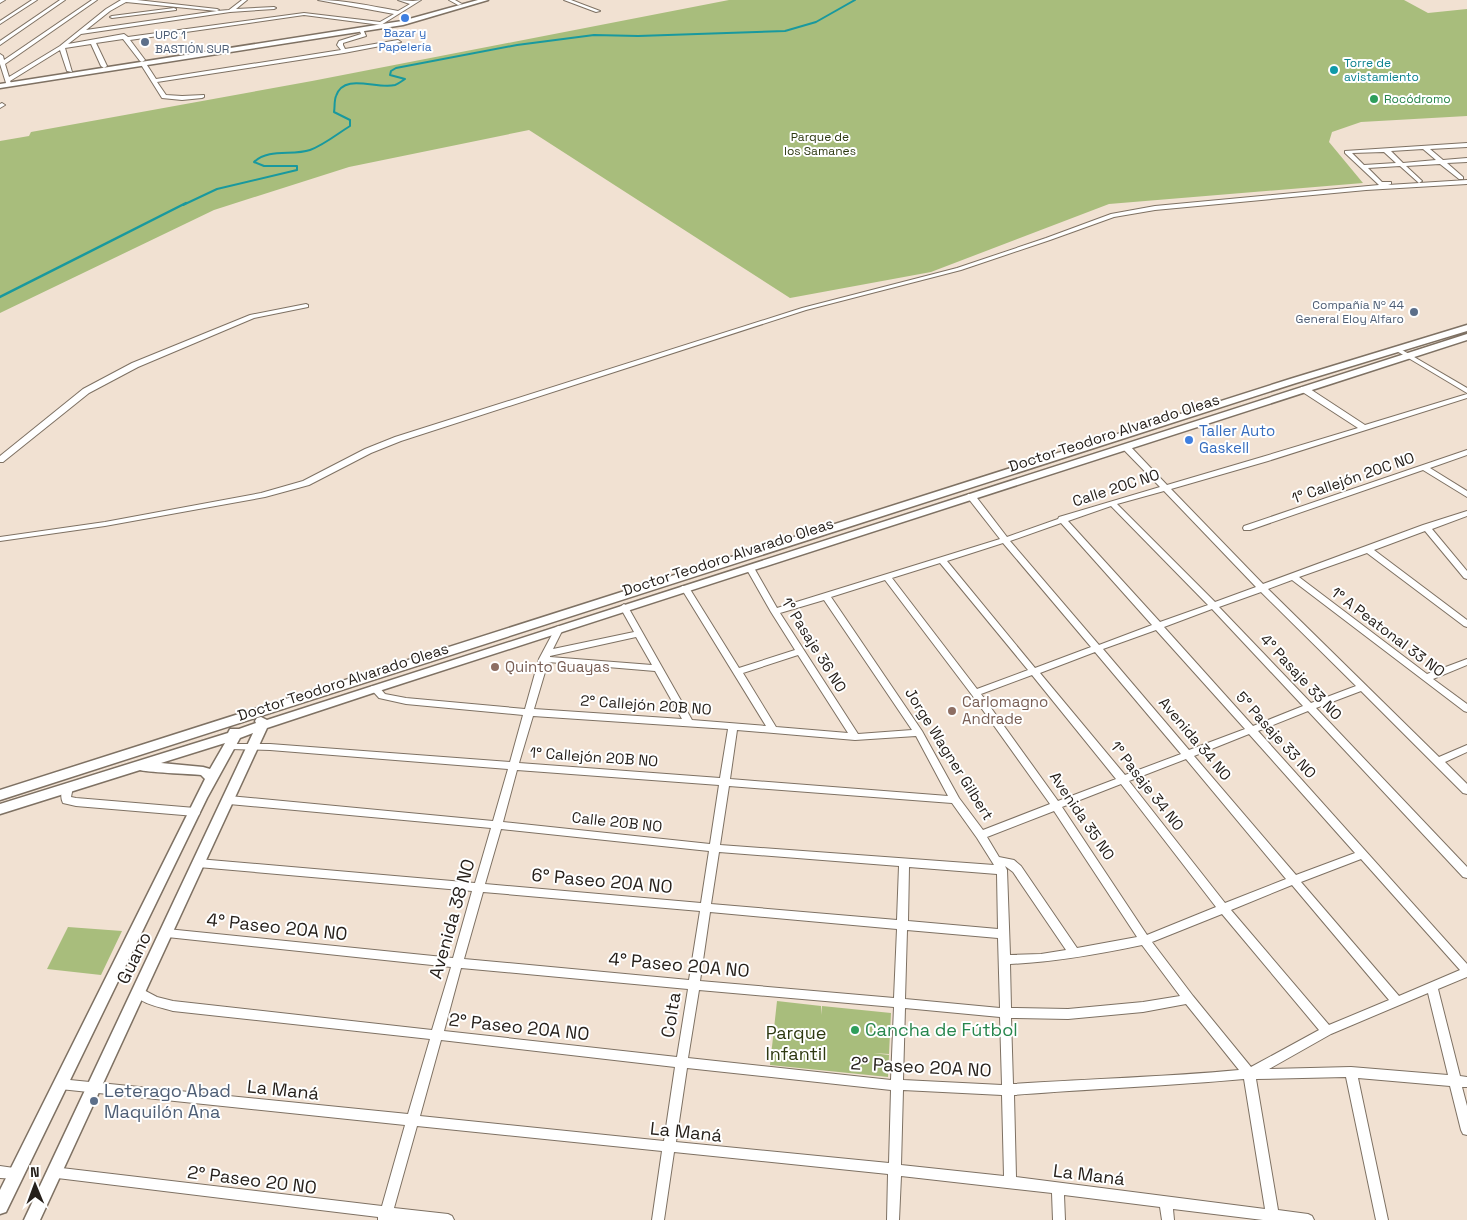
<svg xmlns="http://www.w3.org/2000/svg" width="1467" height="1220" viewBox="0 0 1467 1220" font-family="'Space Grotesk',sans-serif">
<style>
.green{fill:#a8bd7c}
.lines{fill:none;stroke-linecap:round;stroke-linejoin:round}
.stream-far1{stroke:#19999e;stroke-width:2}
.stream{stroke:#19999e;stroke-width:2.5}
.street-casing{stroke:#7e7163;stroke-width:2}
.secondary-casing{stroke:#7e7163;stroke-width:3}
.street{fill:#fff;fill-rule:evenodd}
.secondary{fill:#fff;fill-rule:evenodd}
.shop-dot{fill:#3f7fe0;stroke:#fff;stroke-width:2}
.service-dot{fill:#5c6f8a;stroke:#fff;stroke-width:2}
.culture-dot{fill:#0f9aa8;stroke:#fff;stroke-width:2}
.leisure-dot{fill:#2e9e5b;stroke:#fff;stroke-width:2}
.education-dot{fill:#8d6e63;stroke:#fff;stroke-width:2}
.labels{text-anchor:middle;stroke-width:4;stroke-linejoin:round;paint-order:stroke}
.far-shop-label{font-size:12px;fill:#366cbe;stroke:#fff}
.far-service-label{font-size:12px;fill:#4e5e75;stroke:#fff;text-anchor:start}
.far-culture-label{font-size:12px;fill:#0d838f;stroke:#fff;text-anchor:start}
.far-leisure-label{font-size:12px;fill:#27864d;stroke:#fff;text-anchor:start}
.far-park-label{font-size:12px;fill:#2e3911;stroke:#fff}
.shop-label{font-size:15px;fill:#366cbe;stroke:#fff;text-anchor:start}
.street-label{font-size:15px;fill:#26201b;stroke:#fff}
.education-label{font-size:15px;fill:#785e54;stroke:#fff;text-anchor:start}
.near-street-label{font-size:18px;fill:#26201b;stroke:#fff}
.near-leisure-label{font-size:18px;fill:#27864d;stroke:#fff;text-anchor:start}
.near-park-label{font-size:18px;fill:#2e3911;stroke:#fff}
.near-service-label{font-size:18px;fill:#4e5e75;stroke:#fff;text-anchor:start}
</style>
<rect width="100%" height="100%" fill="#f1e1d2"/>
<!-- green -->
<path class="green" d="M729 0H1404L1428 13 1467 9V116L1361 122 1332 132 1329 142 1363 183 1109 204 931 272 790 298 529 130 349 167 214 210 0 313V141L29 136 31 132 312 81Z
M68 927 122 931 101 975 47 969Z
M777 1001 821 1006V1015L822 1006 891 1013 889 1054 873 1053 889 1055 888 1077 770 1065Z"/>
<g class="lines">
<!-- stream-far1 -->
<path class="stream-far1" d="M183 205 217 189 297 170V166H264L254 162C269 148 292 156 310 150 324 145 337 134 350 126V120L334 112C335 107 334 101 336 96 344 72 377 90 395 85 398 84 402 81 405 79L390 75 391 71 396 68 517 45 594 35 638 36 785 31 816 22 855 0"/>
<!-- stream -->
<path class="stream" d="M0 297 186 203"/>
<defs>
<path id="street" d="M0 0H5L0 3Z
M32 0H37L0 24V21Z
M60 0H65L0 45V41Z
M92 0H97L5 64 9 77 60 46 106 9 121 0H137L217 9 219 10 217 11 229 10 242 0H247L236 9 274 7 276 8 274 9 230 12 81 34 68 44 124 34 128 37 304 13 380 22 394 14 318 0C345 0 371 6 398 11L410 4 398 0 413 1 421 0 381 25 304 15 130 40 145 60 142 62 140 61 123 39 96 43 107 66 104 68 101 66 91 44 65 48 72 72 67 71 60 50 10 81 12 85 7 86 0 64V54L3 56 4 60ZM126 2 217 11 86 30 110 11Z
M449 0H455L462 4 458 5Z
M564 0H571L600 11 596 12Z
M174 8 176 9V10L112 18 110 17 112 16Z
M361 28 363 29 366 36 343 43V45L345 49 398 40 401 42 344 53 157 82 166 95 182 96 204 95V97L202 98 182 100 162 98 140 63 145 62 156 79 341 50 337 45 339 41 361 34 359 29Z
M0 104 2 103 5 105 0 108Z
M1467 143V147L1430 149 1443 160 1467 158V162L1447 163 1463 177V179H1459L1440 164 1406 166 1421 180 1422 181 1419 183 1400 166 1368 168 1382 182H1391V184L1388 185 1467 180V184L1366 190 1155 210 1114 217 1050 240 961 270 806 310 401 441 371 453 309 485 265 497 105 526 0 541V537L105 522 261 493 303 481 365 449 395 437 802 308 957 268 1046 238 1111 214 1155 206 1379 185 1345 153V151ZM1423 149 1436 160 1403 163 1391 151ZM1384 152 1396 163 1364 165 1352 153Z
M306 304 308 305V307L254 318 138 367 89 393 3 462H0V456L83 389 132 363 250 315Z
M1397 347 1467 388V393L1395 350 1393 349Z
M1301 387H1307L1365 425 1467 394V398L1268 461 1171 489 1263 584 1423 525 1467 511V516L1432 529 1467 571V579L1464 578 1425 531 1374 550 1467 620V627L1464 626 1367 553 1299 577 1427 674 1467 659V665L1433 679 1467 704V712L1464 711 1292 580 1268 589 1439 757 1467 745V752L1445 762 1467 784V794L1463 793 1361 691 1316 708 1467 867V878L1463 877 1308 711 1258 731 1467 964V977L1438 989 1460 1076 1467 1077V1087H1462L1467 1106V1135L1463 1134 1461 1130 1450 1086 1358 1078 1388 1220H1376L1346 1077 1256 1079 1278 1210 1308 1214 1312 1216 1314 1220H1263L1173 1209 1174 1220H1162L1160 1207 1064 1195 1065 1220H1053L1052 1193 901 1176 899 1220H887L888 1174 674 1152 664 1220H652L662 1151 417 1126 394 1208 448 1214 452 1216 454 1220H378V1217L49 1177 47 1173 49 1169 53 1167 382 1206 405 1125 60 1089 56 1088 54 1084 56 1080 60 1079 408 1114 430 1039 173 1011C160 1007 140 1004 132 992L134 989 138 987 157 997 173 1001 432 1030 451 967 167 937 163 936 162 933 163 930 167 929 453 958 472 891 198 867 194 866 193 863 194 860 198 859 475 883 491 828 229 804 225 803 224 800 225 797 229 796 493 821 508 769 270 750 230 749 227 748 225 746 227 744H270L510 762 523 715 406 704 379 698 370 688 372 686H378L385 694 406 698 525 709 539 659 556 627 559 626 563 629 553 649 634 632 620 607 624 604 628 607 692 720 766 726 681 588 682 586H688L739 668 795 650 771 612 746 568 747 566H753L777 608 1000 539 968 498 967 496 968 494H974L1007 537 1058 519 1059 517 1160 487 1123 449 1122 447 1123 445H1129L1167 485 1262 457 1358 428 1301 391ZM1164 491 1256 587 1215 602 1117 504ZM1111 506 1208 605 1160 622 1068 521ZM1061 523 1152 625 1099 645 1010 541ZM1003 543 1091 647 1035 668 947 561ZM940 563 1028 670 977 689 892 578ZM885 580 972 695 1050 804 983 830 959 798 922 731 831 597ZM1261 592 1356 686 1311 703 1219 607ZM824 600 912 730 858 734 780 613ZM1212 609 1303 706 1253 726 1164 627ZM1156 630 1245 729 1189 750 1103 649ZM636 637 652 665 550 657V656ZM1095 652 1181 754 1125 775 1040 673ZM798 655 848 733 776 727 743 673ZM548 662 655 671 682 719 534 709ZM1032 675 1116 779 1058 801 981 694ZM533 716 728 729 720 778 519 763ZM737 730 855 740 916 736 948 796 730 779ZM1249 734 1355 853 1296 875 1194 756ZM1186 759 1286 879 1225 903 1129 781ZM517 770 719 785 710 844 503 822ZM1121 784 1216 907 1147 935 1062 807ZM729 786 952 803 977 838 994 865 720 845ZM1054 811 1137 937 1077 948 1021 866 1014 860 999 857 987 837ZM501 829 709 851 701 903 485 884ZM719 852 899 866 897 920 711 904ZM1361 859 1460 970 1399 996 1301 882ZM1005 866 1013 872 1066 950 1041 954 1010 955 1007 870ZM909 867 997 874 998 929 908 921ZM1292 885 1389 1000 1329 1025 1231 910ZM483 892 700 911 689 980 464 959ZM710 912 897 929 894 998 700 981ZM1222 914 1319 1030 1251 1067 1193 996 1152 942ZM907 930 998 938 1000 1008 905 999ZM1142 945 1180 996 1143 1002 1068 1009 1011 1008 1010 964C1055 962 1099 954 1142 945ZM461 968 688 989 677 1057 444 1031ZM699 990 894 1007 891 1080 688 1058ZM1428 993 1448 1075 1351 1067 1269 1069 1331 1034ZM1186 1004 1239 1070C1164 1077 1089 1079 1013 1084L1011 1018 1068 1019 1143 1012ZM905 1008 1000 1017 1002 1085 903 1080ZM441 1040 675 1067 664 1141 420 1116ZM687 1068 891 1090 889 1163 676 1142ZM1244 1079 1265 1209 1016 1177 1014 1095C1090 1089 1167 1086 1244 1079ZM903 1090 1002 1095 1004 1176 901 1165Z
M1467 450V455L1430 468 1467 491V497L1423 470 1250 530H1244L1243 528 1244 526Z
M68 783 71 785 73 787 71 797 76 798 195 808 199 809 200 812 199 815 195 816 76 806 63 803C60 797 61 790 65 785Z
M0 1166 21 1169 23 1173 21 1177 17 1179 0 1178Z"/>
<path id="secondary" d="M478 0H488L403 25 0 88V84L402 21Z
M1467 325V331L1296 383 0 800V790L1290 379Z
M1467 334V340L379 691 267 728 40 1220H24L253 733 240 738 207 798 6 1212 0 1214V1190L205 779 201 775C191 774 143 772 140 770L0 814V804L228 733 230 729H239L256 723 255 721 257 718 261 717 267 720ZM225 743 210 769 203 767 161 763Z"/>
</defs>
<!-- street casing -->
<use href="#street" class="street-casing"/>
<!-- secondary casing -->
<use href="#secondary" class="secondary-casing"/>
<!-- street -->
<use href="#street" class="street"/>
<!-- secondary -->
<use href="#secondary" class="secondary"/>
</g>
<!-- markers -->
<g class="shop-dot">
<circle cx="405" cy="18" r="5"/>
<circle cx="1189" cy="440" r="5"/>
</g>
<g class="service-dot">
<circle cx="145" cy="42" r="5"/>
<circle cx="1414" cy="312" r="5"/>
<circle cx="94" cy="1101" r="5"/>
</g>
<circle class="culture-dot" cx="1334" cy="70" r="5"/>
<g class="leisure-dot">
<circle cx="1374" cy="99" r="5"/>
<circle cx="855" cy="1030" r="5"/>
</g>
<g class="education-dot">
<circle cx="495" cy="667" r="5"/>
<circle cx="952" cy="711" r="5"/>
</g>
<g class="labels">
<!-- far-shop labels -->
<g class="far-shop-label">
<text x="405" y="37">Bazar y<tspan x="405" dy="14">Papelería</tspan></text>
</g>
<!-- far-service labels -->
<g class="far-service-label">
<text x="155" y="39">UPC 1<tspan x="155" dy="14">BASTIÓN SUR</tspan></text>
<text x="1404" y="309" text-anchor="end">Compañía Nº 44<tspan x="1404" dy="14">General Eloy Alfaro</tspan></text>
</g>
<!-- far-culture labels -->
<g class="far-culture-label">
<text x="1344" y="67">Torre de<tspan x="1344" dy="14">avistamiento</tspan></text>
</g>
<!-- far-leisure labels -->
<g class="far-leisure-label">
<text x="1384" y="103">Rocódromo</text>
</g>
<!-- far-park labels -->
<g class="far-park-label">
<text x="820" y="141">Parque de<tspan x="820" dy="14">los Samanes</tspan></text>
</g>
<!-- shop labels -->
<g class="shop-label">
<text x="1199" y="436">Taller Auto<tspan x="1199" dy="17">Gaskell</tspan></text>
</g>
<!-- street labels -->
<g class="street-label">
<text transform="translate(1114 433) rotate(-18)" y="5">Doctor Teodoro Alvarado Oleas</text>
<text transform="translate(1353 478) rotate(-19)" y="5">1° Callejón 20C NO</text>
<text transform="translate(1116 488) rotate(-18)" y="5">Calle 20C NO</text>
<text transform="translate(728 557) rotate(-18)" y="5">Doctor Teodoro Alvarado Oleas</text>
<text transform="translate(1388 632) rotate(37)" y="5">1° A Peatonal 33 NO</text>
<text transform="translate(814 645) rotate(58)" y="5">1° Pasaje 36 NO</text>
<text transform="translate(1301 677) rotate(47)" y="5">4° Pasaje 33 NO</text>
<text transform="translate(343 682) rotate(-18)" y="5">Doctor Teodoro Alvarado Oleas</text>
<text transform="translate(646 705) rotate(4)" y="5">2° Callejón 20B NO</text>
<text transform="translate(1276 735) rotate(48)" y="5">5° Pasaje 33 NO</text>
<text transform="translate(1195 739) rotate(50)" y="5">Avenida 34 NO</text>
<text transform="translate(949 754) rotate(58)" y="5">Jorge Wagner Gilbert</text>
<text transform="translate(594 757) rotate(4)" y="5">1° Callejón 20B NO</text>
<text transform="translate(1147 786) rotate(52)" y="5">1° Pasaje 34 NO</text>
<text transform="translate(1082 816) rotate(56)" y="5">Avenida 35 NO</text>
<text transform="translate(617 822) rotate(6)" y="5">Calle 20B NO</text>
</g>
<!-- education labels -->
<g class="education-label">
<text x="505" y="672">Quinto Guayas</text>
<text x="962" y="707">Carlomagno<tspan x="962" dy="17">Andrade</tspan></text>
</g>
<!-- near-street labels -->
<g class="near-street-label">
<text transform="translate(602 881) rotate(5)" y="6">6° Paseo 20A NO</text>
<text transform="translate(452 919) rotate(-74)" y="6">Avenida 38 NO</text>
<text transform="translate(277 927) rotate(6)" y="6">4° Paseo 20A NO</text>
<text transform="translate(134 958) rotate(-64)" y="6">Guano</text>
<text transform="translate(679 965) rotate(5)" y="6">4° Paseo 20A NO</text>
<text transform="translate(671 1015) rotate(-81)" y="6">Colta</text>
<text transform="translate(519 1027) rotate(6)" y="6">2° Paseo 20A NO</text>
<text transform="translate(921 1067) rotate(3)" y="6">2° Paseo 20A NO</text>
<text transform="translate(283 1090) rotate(6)" y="6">La Maná</text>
<text transform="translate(686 1132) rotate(6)" y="6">La Maná</text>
<text transform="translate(1089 1175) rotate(7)" y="6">La Maná</text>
<text transform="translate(252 1180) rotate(7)" y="6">2° Paseo 20 NO</text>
</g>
<!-- near-leisure labels -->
<g class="near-leisure-label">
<text x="865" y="1036">Cancha de Fútbol</text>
</g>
<!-- near-park labels -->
<g class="near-park-label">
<text x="796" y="1039">Parque<tspan x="796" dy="21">Infantil</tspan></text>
</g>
<!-- near-service labels -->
<g class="near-service-label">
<text x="104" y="1097">Leterago Abad<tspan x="104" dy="21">Maquilón Ana</tspan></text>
</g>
</g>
<!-- north arrow -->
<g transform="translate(35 1185) rotate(359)" stroke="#ffffff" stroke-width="4" paint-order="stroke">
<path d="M0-4L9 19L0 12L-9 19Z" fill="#26201b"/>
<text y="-8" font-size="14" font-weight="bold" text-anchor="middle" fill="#26201b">N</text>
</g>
</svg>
